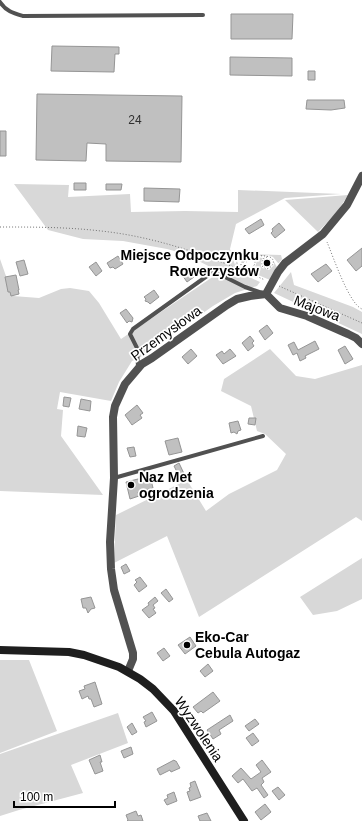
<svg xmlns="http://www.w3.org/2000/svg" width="362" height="821" viewBox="0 0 362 821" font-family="Helvetica,sans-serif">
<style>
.green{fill:#d8d8d8}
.building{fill:#c0c0c0;stroke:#959595}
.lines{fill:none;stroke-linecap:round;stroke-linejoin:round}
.path{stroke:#737373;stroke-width:1;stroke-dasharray:1 2;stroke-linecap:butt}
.lane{stroke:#515151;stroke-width:4}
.street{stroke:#515151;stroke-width:8}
.secondary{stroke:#1e1e1e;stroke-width:8}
.poi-dot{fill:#000;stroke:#fff;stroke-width:1.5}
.labels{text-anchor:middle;stroke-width:3.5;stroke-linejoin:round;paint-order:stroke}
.number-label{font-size:12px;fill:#303030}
.poi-label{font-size:14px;font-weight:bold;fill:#000;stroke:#fff;text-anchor:start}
.street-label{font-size:14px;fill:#000;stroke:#fff}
</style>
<rect width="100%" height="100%" fill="#fff"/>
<!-- green -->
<path class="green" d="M14 184 69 185 68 197 130 194 131 212 185 211 238 212V190L341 194 285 198 236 224 230 249 235 265 238 257 247 254 281 255 282 259 279 263H278L273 257 268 255C261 258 251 253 244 258L242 257 238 258 237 261 239 266 235 265 234 270 260 282 257 286 235 293 213 306 139 358 132 361 119 382 111 401 60 392 57 409 63 410 61 436 103 495 0 491V259L13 296 39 298 61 289 70 288 89 291 99 303 121 339 220 272 185 254 167 249 123 241 83 239 48 230Z
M348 195 337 212 318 232 285 200Z
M254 257 263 258 261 261V266L262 268 269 270 274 265V262L277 267 270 280 242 268 243 265 247 269 255 268 257 260Z
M291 272 294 285 353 307 362 312V334L274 293Z
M270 349 296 376 315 379 362 365V521L356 517 199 617 167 536 114 563 116 515 187 480 206 511 229 494 277 470 286 454 265 434 257 431 251 406 221 391 224 379Z
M362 558V599L337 611 313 615 300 597Z
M0 660H29L57 731 0 753Z
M118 713 128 743 71 765 83 793 19 810 0 816V754Z"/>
<!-- building -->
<path class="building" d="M231 14H293L292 39H231Z
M52 46 119 47V54H115L114 72 51 71Z
M230 57 292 58V76L230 75Z
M308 71H315V80H308Z
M37 94 182 96 181 162 106 161V144L87 143 86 161 36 160Z
M307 100H344L345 108 331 110 306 109Z
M0 131H6V156H0Z
M74 183H86V190H74Z
M106 184H122L121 190H106Z
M144 188 180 189 179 202 144 201Z
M261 219 264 225 249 234 245 229Z
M279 223 285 230 275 238 271 233 273 231 272 229Z
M362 248V266L356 271 347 260Z
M118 256 123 264 115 269 113 267 110 268 107 263Z
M24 260 28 274 20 276 16 262Z
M96 262 102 271 96 276 89 267Z
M326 264 332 271 318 282 311 274Z
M187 267 194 277 187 282 180 272Z
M16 275 19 290H18L19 294 11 296 10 292H8L5 277Z
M154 290 159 297 150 304 148 302 145 301 146 299 144 297Z
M126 309 133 318 132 322 129 321 127 323 120 313Z
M267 325 273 333 265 340 259 331Z
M250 336 254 341 252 343 254 346 248 351 242 343Z
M315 341 319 349 305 356 306 358 300 361 297 353 293 355 288 345 294 342 298 350Z
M345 346 353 359 345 364 338 350Z
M191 349 197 356 188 364 182 357Z
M230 349 236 356 223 364 216 355 222 351 224 354Z
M64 397 71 398 69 407 63 406Z
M81 399 91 401 90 411 79 409Z
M137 405 143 413 140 415 142 418 132 425 125 415Z
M249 418H256L255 425 248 424Z
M238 421 241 430 238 431 237 434 234 432 231 433 229 423Z
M78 426 87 428 85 437 77 436Z
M178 438 182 452 169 455 165 441Z
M134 447 136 456 130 457 127 448Z
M179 463 187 480 182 482 174 466Z
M150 476 153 488 138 492 139 496 130 499 126 482Z
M126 564 130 571 124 574 121 567Z
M140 577 147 586 139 592 134 585 137 582 135 580Z
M166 589 173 599 169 602 161 593Z
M91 597 95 608 91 609 88 613 86 608H83L81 599Z
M155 597 158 601 153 605 155 608 153 609 156 613 149 618 142 610 149 605 148 603Z
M190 637 196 646 185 654 178 645Z
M164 648 170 656 163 661 157 653Z
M208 664 213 671 205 677 200 671Z
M95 682 102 704 94 707 91 699H89L88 696 82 699 79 691 85 689 84 686Z
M213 692 220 701 203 713 201 711 198 713 193 707Z
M152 712 157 721 146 727 144 722 146 721 143 717Z
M230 715 233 721 219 730 221 734 213 739 207 730Z
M255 719 259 724 249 731 245 726Z
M132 723 137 732 132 735 127 727Z
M253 733 259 741 252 746 246 738Z
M131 747 133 754 124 758 121 751Z
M100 755 102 762H100L103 771 95 774 89 760Z
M174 760 175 761H176L180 768 171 772 170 770 160 775 157 769Z
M262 760 271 772 262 778 264 782 261 785 268 795 264 798 257 788 252 791 243 779 238 783 232 776 241 768 251 779 261 772 256 765Z
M195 781 201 797 190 801 187 792 190 791 189 788 191 787 190 783Z
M278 787 285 795 279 800 272 791Z
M174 792 177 801 167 805 164 800 168 798 167 795Z
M265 804 271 812 261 820 255 812Z
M136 811 138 816 141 815 143 821H127L128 820 126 815Z
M207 813 211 821H200L198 816Z"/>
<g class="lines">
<!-- path -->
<path class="path" d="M0 227C34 227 67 227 101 231 158 237 212 257 265 280
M327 242C333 256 349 304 362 309
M249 256C255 256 264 255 270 257 277 261 272 268 266 269L262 266V261L264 258 267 257
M243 262a6 6 0 1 1 12 0a6 6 0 1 1-12 0Z
M240 268 242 261 247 262
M279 286 362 323"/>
<!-- lane -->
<path class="lane" d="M0 2C6 11 13 13 23 16L203 15
M138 367 137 348 130 334 133 329 207 276 212 272 217 273 245 287 262 293
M114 478 263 436"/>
<!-- street -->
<path class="street" d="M266 294 280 308 307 316 348 334 356 338 362 344
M128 671 133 659V653L114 590 111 569 110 542 114 478 113 417 115 406 125 384 142 364 152 358 227 305 237 299 250 296 266 294 278 272 285 263 323 234 347 205 362 176"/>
<!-- secondary -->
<path class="secondary" d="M0 650 69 652 84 655 119 667 140 679 153 689 174 711 244 821"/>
</g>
<!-- markers -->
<g class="poi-dot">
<circle cx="267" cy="263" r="4"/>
<circle cx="131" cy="485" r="4"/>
<circle cx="187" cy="645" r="4"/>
</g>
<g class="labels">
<!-- number labels -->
<g class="number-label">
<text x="135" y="124">24</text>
</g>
<!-- poi labels -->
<g class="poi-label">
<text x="259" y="260" text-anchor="end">Miejsce Odpoczynku<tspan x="259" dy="16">Rowerzystów</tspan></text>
<text x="139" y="482">Naz Met<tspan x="139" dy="16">ogrodzenia</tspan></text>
<text x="195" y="642">Eko-Car<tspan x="195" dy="16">Cebula Autogaz</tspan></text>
</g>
<!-- street labels -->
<g class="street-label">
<text transform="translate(317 308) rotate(21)" y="5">Majowa</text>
<text transform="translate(166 333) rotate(-36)" y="5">Przemysłowa</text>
<text transform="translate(199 729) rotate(56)" y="5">Wyzwolenia</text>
</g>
</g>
<!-- scale -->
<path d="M14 801v6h101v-6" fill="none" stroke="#000000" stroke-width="2"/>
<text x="20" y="801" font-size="12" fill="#000000" stroke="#ffffff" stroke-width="3" paint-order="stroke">100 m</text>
</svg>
